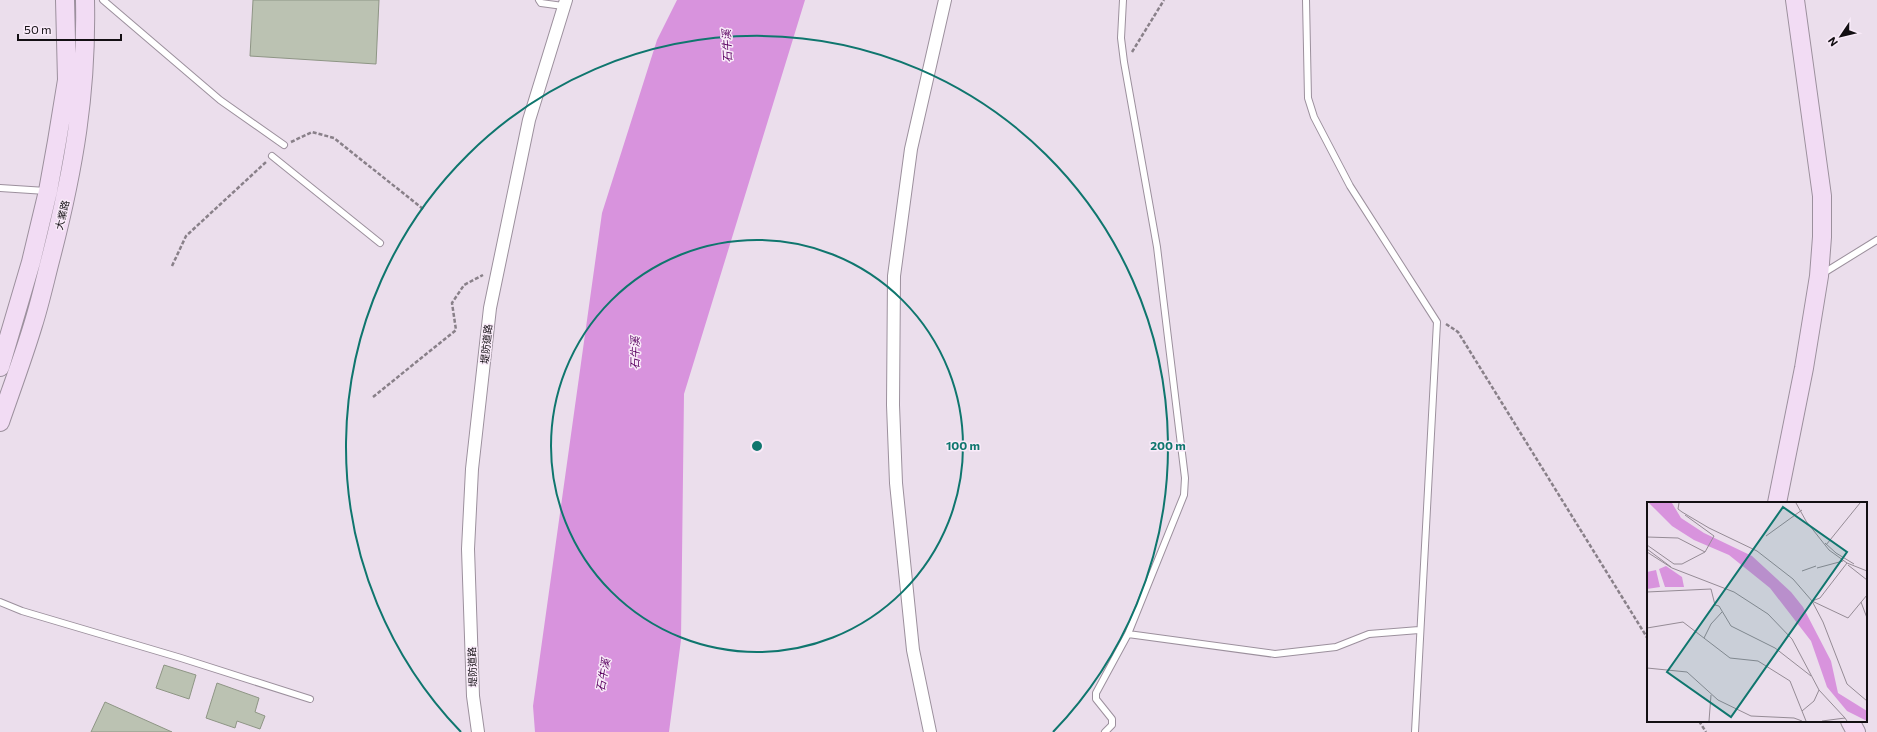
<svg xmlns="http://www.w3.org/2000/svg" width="1877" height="732" viewBox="0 0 1877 732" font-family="Commissioner,'Noto Sans TC',sans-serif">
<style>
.water{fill:#d893dd}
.building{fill:#bbc2b2;stroke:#8e9585}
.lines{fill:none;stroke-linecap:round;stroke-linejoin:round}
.lane-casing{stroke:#9c909d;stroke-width:8}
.street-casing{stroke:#9c909d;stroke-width:14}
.secondary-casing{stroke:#9c909d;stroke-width:20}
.path{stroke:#898089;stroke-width:2.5;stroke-dasharray:4 2;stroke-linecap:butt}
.lane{stroke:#fff;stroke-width:6}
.street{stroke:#fff;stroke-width:12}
.secondary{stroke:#f2dcf4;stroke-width:18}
.ring{fill:none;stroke:#0f766e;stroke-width:2}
.labels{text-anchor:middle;stroke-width:3;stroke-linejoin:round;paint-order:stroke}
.street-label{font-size:10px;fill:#130f13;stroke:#f9ebf9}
.water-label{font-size:11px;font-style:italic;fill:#590060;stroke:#f9ebf9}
.inset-road{fill:none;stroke:#958b95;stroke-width:1}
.view{fill:#0f766e;fill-opacity:0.15;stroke:#0f766e;stroke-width:2}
.inset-edge{fill:none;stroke:#130f13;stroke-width:2}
.centre{fill:#0f766e;stroke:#f9ebf9;stroke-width:2}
.ring-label{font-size:12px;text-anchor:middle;font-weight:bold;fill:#0f766e;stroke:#f9ebf9;stroke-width:3;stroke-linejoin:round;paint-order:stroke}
</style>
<rect width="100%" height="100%" fill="#ebdeec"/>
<!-- water -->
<path class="water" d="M677 0H805L684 394 681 640 669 732H535L533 706 602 213 657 40Z"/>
<!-- building -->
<path class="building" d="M253 0H379L376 64 250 56Z
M164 665 196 675 189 699 156 688Z
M217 683 259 698 255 712 265 716 260 729 237 721 235 728 206 718Z
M105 702 172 732H91Z"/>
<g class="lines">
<defs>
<path id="lane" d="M103 0 220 100 284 145
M539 0 541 3 563 6
M1306 0 1308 98 1314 117 1350 186 1437 322 1415 732
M272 156 380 243
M0 188 46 191
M1822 274 1877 240
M0 602 22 611 181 658 310 699
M1128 634 1275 654 1336 647 1369 634 1419 630
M1105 732 1112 725V719L1096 699V693L1128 634 1184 495 1185 478 1157 247 1124 62 1121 38 1123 0"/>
<path id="street" d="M478 732 473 696 468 549 472 469 490 308 529 120 566 0
M930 732 913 650 896 483 893 405 894 276 911 149 945 0"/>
<path id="secondary" d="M0 367 31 262 48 191 57 141 67 80 65 0
M0 422C11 390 23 358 33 325 40 303 45 280 51 257 74 168 87 92 85 0
M1777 503 1804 368 1819 276 1822 237V196L1795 0
M1850 721 1856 732"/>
</defs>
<!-- lane casing -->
<use href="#lane" class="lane-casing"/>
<!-- street casing -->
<use href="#street" class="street-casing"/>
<!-- secondary casing -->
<use href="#secondary" class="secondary-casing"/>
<!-- path -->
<path class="path" d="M1132 52 1164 0
M291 142 312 132 334 138 423 209
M172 266 186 236 266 162
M1446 324 1458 332 1648 639
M373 397 456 330 452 303 464 285 483 275
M1699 721 1706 732"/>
<!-- lane -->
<use href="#lane" class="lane"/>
<!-- street -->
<use href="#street" class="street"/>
<!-- secondary -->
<use href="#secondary" class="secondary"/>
</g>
<!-- distance rings -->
<g class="ring">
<circle cx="757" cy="446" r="206"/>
<path d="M461 732A411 411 0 1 1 1053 732"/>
</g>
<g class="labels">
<!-- street labels -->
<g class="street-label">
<text transform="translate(62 215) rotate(-76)" y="4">大業路</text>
<text transform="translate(486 344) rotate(-84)" y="4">堤防道路</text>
<text transform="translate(472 667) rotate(-92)" y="4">堤防道路</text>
</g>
<!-- water labels -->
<g class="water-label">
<text transform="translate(727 46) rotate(-93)" y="4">石牛溪</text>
<text transform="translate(635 353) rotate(-89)" y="4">石牛溪</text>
<text transform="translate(603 675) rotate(-80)" y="4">石牛溪</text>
</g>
</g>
<!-- overview -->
<g transform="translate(1647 502)">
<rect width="220" height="220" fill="#ebdeec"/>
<path d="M2 1H25L34 16 57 31 105 54 144 90 156 105 184 159 191 191 220 209V219L200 209 180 185 164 139 123 86 82 53 47 38 25 24ZM19 64 35 75 37 85H18L12 67ZM9 68 13 85 0 87V70Z" fill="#d893dd"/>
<path class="inset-road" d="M32 1 31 7 35 10 62 26 110 49 146 77 165 99 176 120 200 182 220 199M149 1 159 19 182 48 200 61 220 69M119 34 155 8M0 35 31 36 58 50M178 41 189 51 207 62M0 43 27 62H35L58 50 67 34 38 13M179 43 213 1M0 47 24 65M0 50 25 66 87 90 121 112 145 137 172 188 198 216M201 63 220 78M170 66 196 59M155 69 169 64M0 90 64 87 68 103 72 104 84 124 128 146 164 174M165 99 201 116 220 93M165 99 173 96 200 61M214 100 220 116M0 126 36 120 83 156 111 159 143 179 159 219M57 136 64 122 75 110M0 166 40 170 71 198 104 214 147 216 155 219M155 209 167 199 172 188M62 219 64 193M175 219 198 216 200 219"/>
<path class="view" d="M136 5 200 50 84 215 20 170Z"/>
<rect width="220" height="220" class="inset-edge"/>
</g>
<circle cx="757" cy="446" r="6" class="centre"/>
<g class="ring-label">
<text x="963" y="450">100 m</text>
<text x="1168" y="450">200 m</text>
</g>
<!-- north arrow -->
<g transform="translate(1841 36) rotate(235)" stroke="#f9ebf9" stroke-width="3" paint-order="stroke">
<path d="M0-3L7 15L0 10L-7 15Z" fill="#130f13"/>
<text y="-6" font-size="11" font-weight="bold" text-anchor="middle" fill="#130f13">N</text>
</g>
<!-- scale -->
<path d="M18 34v6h103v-6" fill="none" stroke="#130f13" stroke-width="2"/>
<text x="24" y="34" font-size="12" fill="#130f13" stroke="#f9ebf9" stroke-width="3" paint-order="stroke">50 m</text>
</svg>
